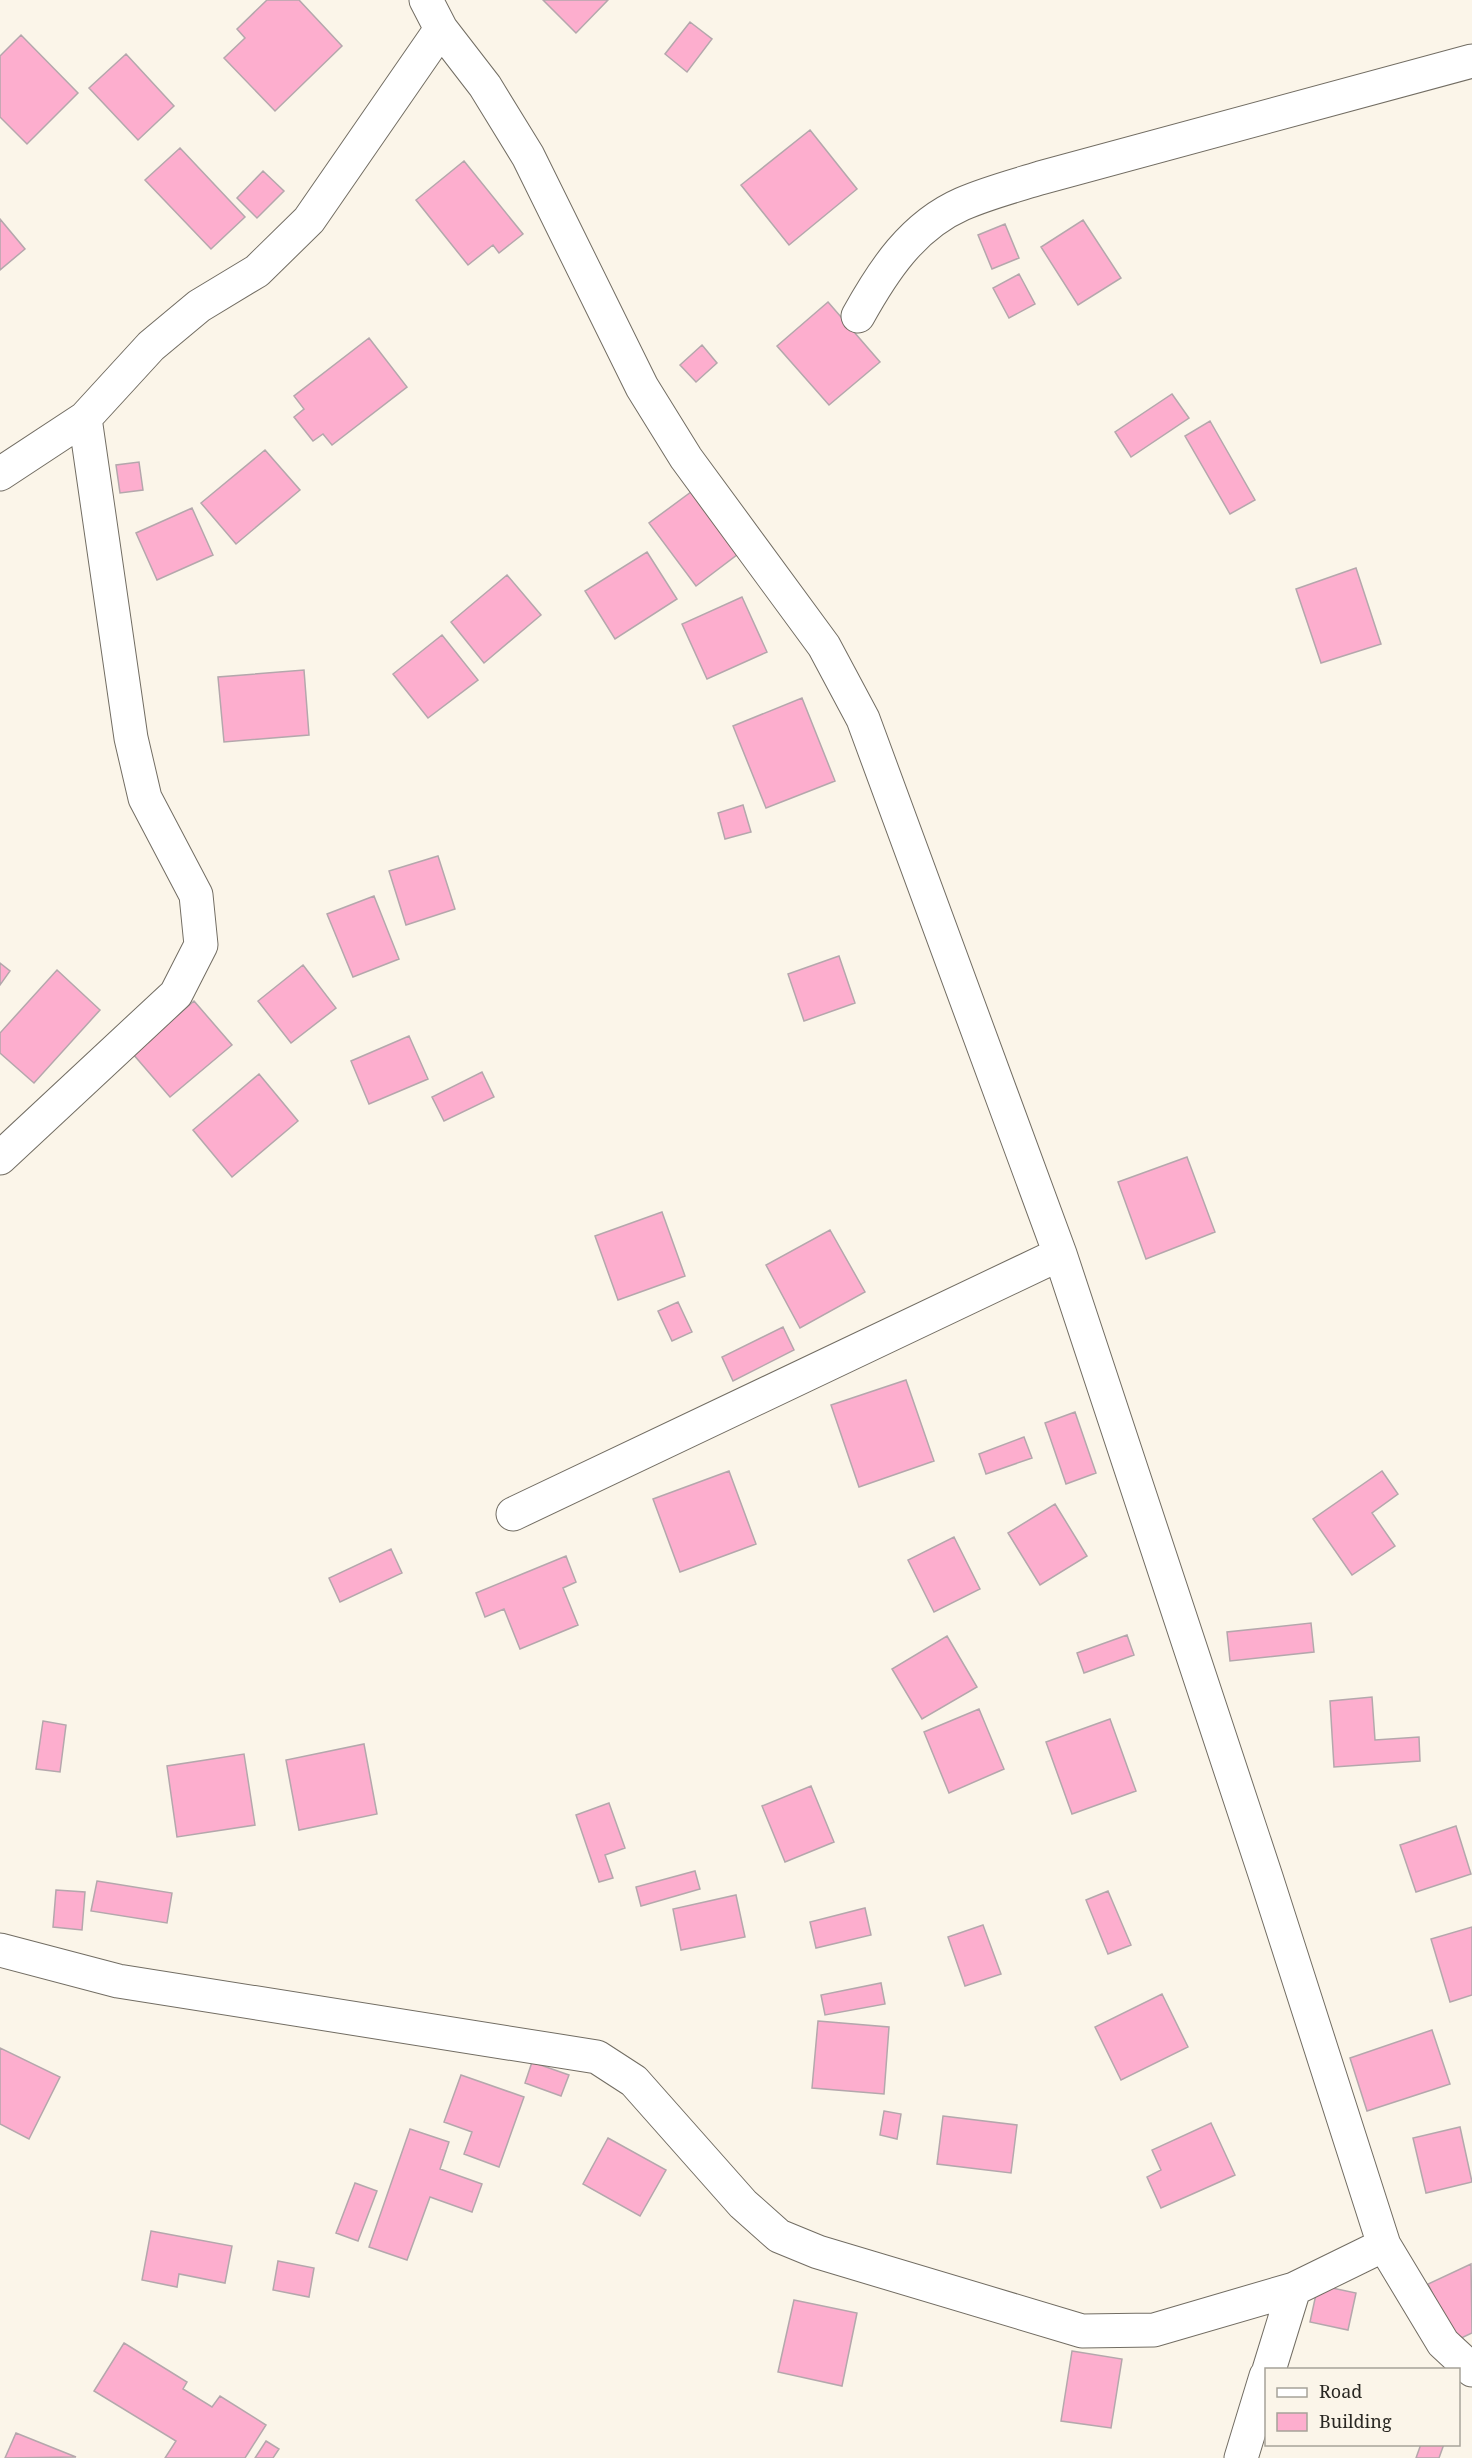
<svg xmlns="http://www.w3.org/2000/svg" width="1472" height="2458" viewBox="0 0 1472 2458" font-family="'Noto Serif',serif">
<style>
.building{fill:#fdaece;stroke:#b4a7ac;stroke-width:1.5}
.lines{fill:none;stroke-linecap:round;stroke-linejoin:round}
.street-casing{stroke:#726d63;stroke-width:35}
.street{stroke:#fff;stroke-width:33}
</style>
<rect width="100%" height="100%" fill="#fbf5e9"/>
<!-- building -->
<path class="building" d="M267 0H299L342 46 275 111 224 58 245 38 237 29Z
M543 0H608L576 33Z
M690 22 712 39 687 72 665 54Z
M21 35 78 93 27 144 0 117V56Z
M126 54 174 106 138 140 89 88Z
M810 130 857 189 789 245 741 185Z
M180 148 245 217 211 249 145 180Z
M464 161 523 234 499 253 493 245 468 265 416 200Z
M263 171 284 191 257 218 237 198Z
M0 219 25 249 0 270Z
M1083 220 1121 278 1078 305 1041 247Z
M1005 224 1019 258 992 269 978 235Z
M1019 274 1035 304 1009 318 993 288Z
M828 302 880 362 829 405 777 346Z
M369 338 407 387 332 445 323 434 313 441 294 417 304 409 294 396Z
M702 345 717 363 696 382 680 365Z
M1172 394 1189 418 1131 457 1115 432Z
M1210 421 1255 500 1230 514 1185 436Z
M265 450 300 490 236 544 201 503Z
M139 462 143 490 120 493 116 465Z
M695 489 742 551 696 586 649 523Z
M192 508 213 555 157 580 136 533Z
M647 552 677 599 615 639 585 591Z
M1356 568 1381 644 1321 663 1296 589Z
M507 575 541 615 484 663 451 622Z
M742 597 767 652 707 679 682 624Z
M442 635 478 680 428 718 393 674Z
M304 670 309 735 224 742 218 677Z
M802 698 835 781 766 808 733 726Z
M743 805 751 832 725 839 718 813Z
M438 856 455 909 406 925 389 871Z
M374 896 399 959 353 977 327 914Z
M839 956 855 1003 804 1021 788 974Z
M0 963 10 971 0 985Z
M303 965 336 1008 291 1043 258 1001Z
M57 970 100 1010 34 1083 0 1053V1033Z
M194 1001 232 1045 170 1097 133 1054Z
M409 1036 428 1079 369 1104 351 1061Z
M482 1072 494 1097 444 1121 432 1097Z
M259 1074 298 1121 232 1177 193 1130Z
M1187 1157 1215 1232 1146 1259 1118 1182Z
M662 1212 685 1276 618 1300 595 1236Z
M830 1230 865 1292 800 1328 766 1265Z
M678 1302 692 1332 672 1341 658 1311Z
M783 1327 794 1350 733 1381 722 1357Z
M906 1380 934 1461 859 1487 831 1405Z
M1075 1412 1096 1473 1066 1484 1045 1423Z
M1024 1437 1032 1458 986 1474 979 1454Z
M729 1471 756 1544 680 1572 653 1499Z
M1382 1471 1398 1494 1372 1513 1395 1546 1352 1575 1313 1519Z
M1055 1504 1087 1556 1040 1585 1008 1533Z
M954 1537 980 1589 934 1612 908 1560Z
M391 1549 402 1573 340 1602 329 1578Z
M566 1556 576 1582 563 1588 578 1625 520 1649 504 1609 485 1617 476 1593Z
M1311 1623 1314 1652 1230 1661 1227 1632Z
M1127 1635 1134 1655 1084 1673 1077 1653Z
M947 1636 977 1687 922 1719 892 1669Z
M1372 1697 1375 1740 1419 1737 1420 1761 1334 1767 1330 1701Z
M979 1709 1004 1769 949 1793 924 1732Z
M1110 1719 1136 1791 1072 1814 1046 1742Z
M43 1721 66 1725 60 1772 36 1769Z
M364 1744 377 1814 299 1830 286 1760Z
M244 1754 255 1825 177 1837 167 1766Z
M811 1786 834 1842 785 1862 762 1806Z
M609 1803 625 1848 605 1855 613 1878 599 1882 576 1815Z
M1456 1826 1471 1874 1416 1892 1400 1845Z
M695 1871 700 1889 641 1906 636 1887Z
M97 1881 172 1893 167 1923 91 1911Z
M56 1890 85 1892 82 1930 53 1927Z
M1108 1891 1131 1945 1108 1954 1086 1900Z
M736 1895 745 1937 681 1950 673 1909Z
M865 1908 871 1935 816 1948 810 1922Z
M983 1925 1001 1974 965 1986 948 1937Z
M1472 1927V1995L1450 2002 1431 1939Z
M881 1983 885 2004 825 2015 821 1995Z
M1162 1994 1188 2047 1121 2080 1095 2027Z
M818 2021 889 2027 884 2094 812 2088Z
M1432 2030 1450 2084 1367 2111 1350 2058Z
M0 2048 60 2077 29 2139 0 2124Z
M532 2062 569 2075 561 2096 525 2083Z
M461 2075 524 2097 499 2167 464 2154 472 2132 444 2122Z
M884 2111 901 2114 897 2139 880 2135Z
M943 2116 1017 2125 1011 2173 937 2164Z
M1211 2123 1235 2175 1161 2208 1147 2177 1161 2170 1152 2150Z
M1460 2127 1472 2182 1426 2193 1413 2138Z
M410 2129 449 2142 440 2169 482 2184 472 2212 430 2197 407 2260 369 2247Z
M608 2138 666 2170 640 2216 583 2184Z
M355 2183 377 2191 358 2241 336 2233Z
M151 2231 232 2246 225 2283 179 2274 177 2287 142 2280Z
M278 2261 314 2268 309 2297 273 2290Z
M1471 2264 1472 2333 1455 2341 1428 2284Z
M1318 2285 1356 2293 1348 2330 1310 2322Z
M794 2300 857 2313 842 2386 778 2372Z
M124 2343 187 2382 183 2389 212 2407 220 2396 266 2425 245 2458H165L176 2441 94 2391Z
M1072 2351 1122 2359 1111 2428 1061 2421Z
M16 2433 76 2457 5 2458Z
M266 2441 279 2449 273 2458H255Z
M1421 2444H1444L1439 2458H1416Z"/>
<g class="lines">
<defs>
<path id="street" d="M426 0 441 29 485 86 528 156 642 387 686 458 824 646 863 719 1060 1254 1266 1877 1384 2245 1443 2343 1472 2370
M858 316C883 271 912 226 962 204 987 193 1014 186 1040 178L1472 61
M0 474 85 418 151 346 199 306 257 271 309 220 441 29
M0 1158 176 994 201 945 196 895 145 798 131 738 85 418
M513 1514 1060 1254
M0 1950 118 1981 597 2057 634 2081 743 2204 779 2236 818 2252 1082 2331 1154 2330 1294 2289 1384 2245
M1269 2370 1294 2289
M1241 2458 1266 2376"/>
</defs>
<!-- street casing -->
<use href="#street" class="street-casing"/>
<!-- street -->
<use href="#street" class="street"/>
</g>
<!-- legend -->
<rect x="1265" y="2368" width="195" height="78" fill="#fbf5e9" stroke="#a7a399" stroke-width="1.5"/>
<rect x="1277" y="2388" width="30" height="9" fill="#ffffff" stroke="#a7a399" stroke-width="1.5"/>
<text x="1319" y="2398" font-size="18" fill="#292722">Road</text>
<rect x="1277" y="2413" width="30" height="18" fill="#fdaece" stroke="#a7a399" stroke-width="1.5"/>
<text x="1319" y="2428" font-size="18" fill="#292722">Building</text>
</svg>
